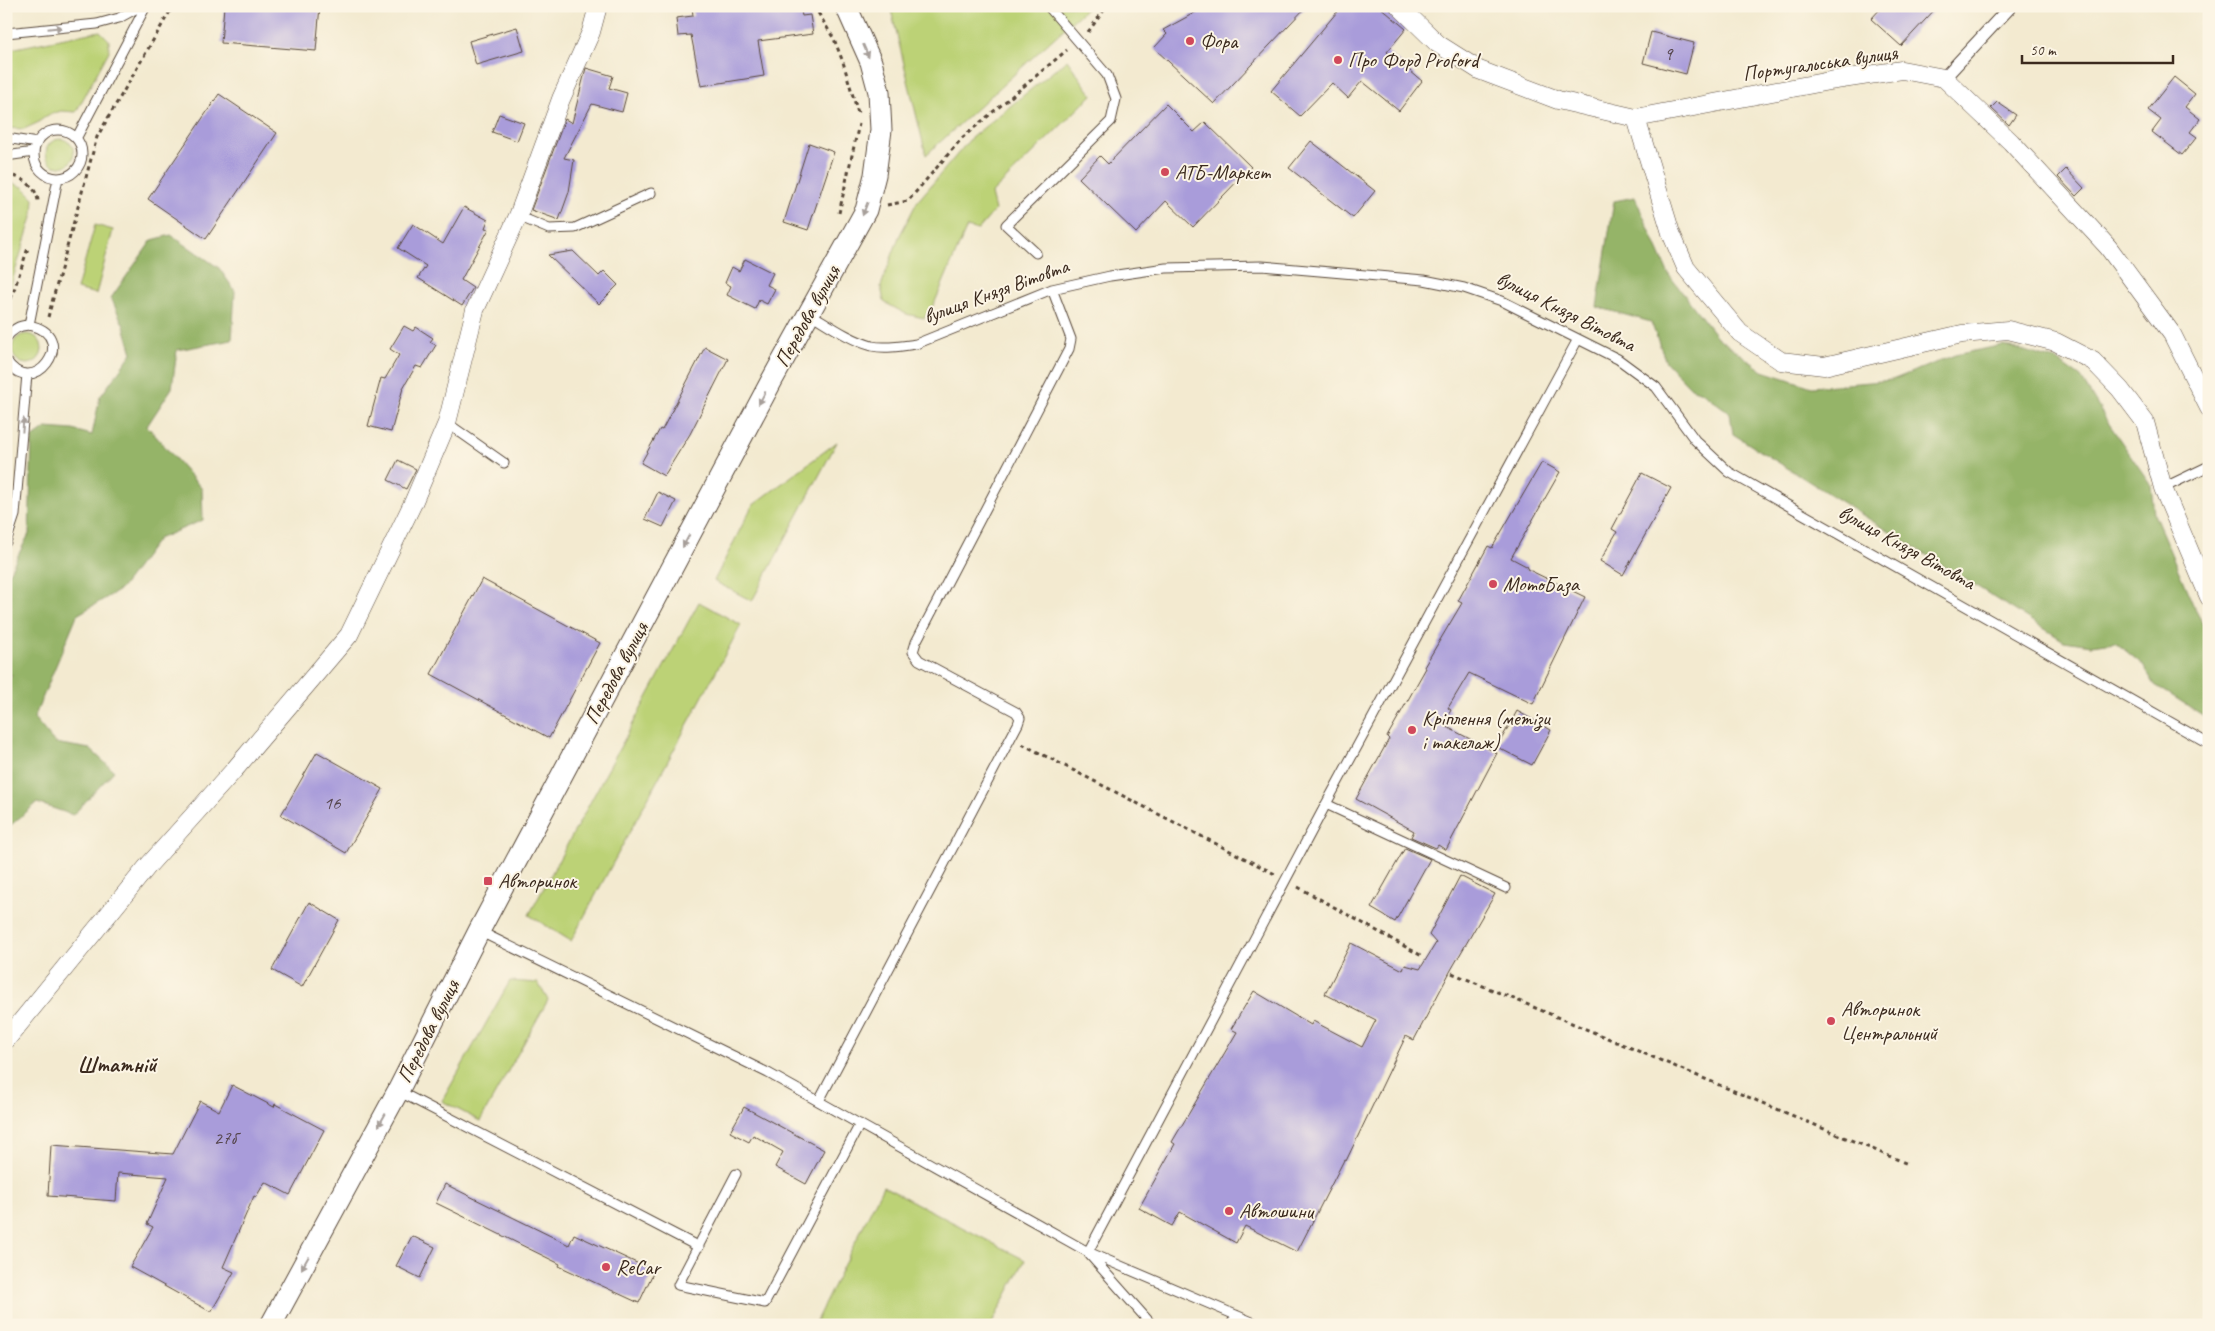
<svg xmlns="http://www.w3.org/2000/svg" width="2215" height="1331" viewBox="0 0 2215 1331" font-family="Caveat,sans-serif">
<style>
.green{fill:#bcd276;stroke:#7c7e4a}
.forest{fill:#95b467;stroke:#686f42}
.building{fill:#a99cda}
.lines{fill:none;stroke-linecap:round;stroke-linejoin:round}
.service-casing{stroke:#574739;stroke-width:11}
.pedestrian-casing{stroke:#574739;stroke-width:14}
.minor-casing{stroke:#574739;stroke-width:19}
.tertiary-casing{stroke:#574739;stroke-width:23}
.path{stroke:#574739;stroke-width:3;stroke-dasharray:4 4;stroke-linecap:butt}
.service{stroke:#fff;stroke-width:9}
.pedestrian{stroke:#fff;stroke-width:12}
.minor{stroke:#fff;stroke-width:18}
.tertiary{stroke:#fff;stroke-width:21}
.oneway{fill:#a79f9a}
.poi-dot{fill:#d1495b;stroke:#fcf5e5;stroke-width:2}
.labels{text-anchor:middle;stroke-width:4;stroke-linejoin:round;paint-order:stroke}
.number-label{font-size:19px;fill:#56464d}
.poi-label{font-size:21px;fill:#3b2a1e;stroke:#fcf5e5;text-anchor:start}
.street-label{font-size:21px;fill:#3b2a1e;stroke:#fcf5e5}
.neighbourhood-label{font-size:22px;font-weight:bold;fill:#3b2a1e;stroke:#fcf5e5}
</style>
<rect width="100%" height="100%" fill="#fcf5e5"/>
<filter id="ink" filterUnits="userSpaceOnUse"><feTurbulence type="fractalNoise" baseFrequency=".02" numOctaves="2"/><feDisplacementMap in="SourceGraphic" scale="10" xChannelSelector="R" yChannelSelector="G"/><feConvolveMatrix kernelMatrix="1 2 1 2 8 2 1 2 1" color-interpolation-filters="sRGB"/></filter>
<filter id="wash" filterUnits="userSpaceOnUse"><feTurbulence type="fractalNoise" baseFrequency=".0096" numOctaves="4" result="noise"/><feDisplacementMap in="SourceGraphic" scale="20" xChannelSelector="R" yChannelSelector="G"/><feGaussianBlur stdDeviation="1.12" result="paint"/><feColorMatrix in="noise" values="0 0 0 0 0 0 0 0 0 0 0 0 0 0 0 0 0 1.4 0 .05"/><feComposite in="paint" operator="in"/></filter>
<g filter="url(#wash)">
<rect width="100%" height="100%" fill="#f3ead0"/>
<!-- green -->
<path class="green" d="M890 6H1089L926 155Z
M100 31 109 40V51L76 112 61 111 48 115 37 123 24 129 6 128V50Z
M1067 60 1092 95 991 194 995 210 978 230 967 227 934 304 924 318 906 314 884 302 881 286 899 237 917 202 971 138Z
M46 153a14 14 0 1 1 28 0a14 14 0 1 1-28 0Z
M9 182 23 187 34 198 33 214 6 301V183Z
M95 225 113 230 96 294 77 289Z
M12 349a15 15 0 1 1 30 0a15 15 0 1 1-30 0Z
M837 442 752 601 714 581 752 506Z
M699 602 741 625 571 941 529 915Z
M510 981 538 983 548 1000 480 1121 442 1101Z
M883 1186 1025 1260 991 1325H814Z"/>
<!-- forest -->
<path class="forest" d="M1635 197 1669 275 1717 337 1763 371 1812 387 1892 380 1955 355 2003 345 2056 360 2081 378 2105 418 2151 485 2154 514 2195 609 2209 635V719L2155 685 2142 664 2115 642 2091 645 2064 641 1733 434 1730 413 1702 392 1691 388 1666 362 1651 322 1597 307 1614 201Z
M171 235 219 268 235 291 232 340 177 350 172 388 147 426 202 489 203 520 158 539 121 589 77 615 34 718 55 743 90 749 114 771 73 815 37 803 6 829V681L13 675H6V579L29 534 32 438 46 428 73 430 92 435 100 397 132 353 124 326 111 298 152 240Z"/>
<g id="blocks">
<!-- building -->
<path class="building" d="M224 6H320L316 51 221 43Z
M692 6H800L802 16 810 15 813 34 758 41 764 76 701 86 691 35 678 36 676 18 693 16Z
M1207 6H1307L1214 104 1154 48 1167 34 1163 30Z
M1342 6H1379L1406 29 1387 52 1422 81 1399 111 1362 81 1348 98 1332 83 1300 116 1271 91Z
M1883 6H1938L1901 46 1871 19Z
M517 27 524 51 476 65 469 41Z
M1651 32 1694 43 1686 74 1643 63Z
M586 68 613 76 609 88 627 93 622 112 592 104 564 158 574 160 569 192 559 220 531 210 565 119 572 123Z
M2174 77 2195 94 2185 107 2200 119 2190 132 2197 137 2182 155 2152 132 2161 120 2148 110Z
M219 94 277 133 206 239 148 199Z
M1997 102 2016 115 2009 125 1991 108Z
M1166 104 1194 132 1205 122 1251 167 1193 227 1166 201 1136 233 1079 178 1100 156 1108 164Z
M499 114 524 123 517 141 492 132Z
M1311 141 1375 191 1353 218 1289 168Z
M809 143 834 152 808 230 784 222Z
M2066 169 2084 188 2076 196 2058 177Z
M464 207 488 220 485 228 489 229 461 280 473 288 462 306 418 278 426 266 398 248 413 224 443 244Z
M573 251 599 276 604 271 618 285 599 304 548 255Z
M745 259 773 273 767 285 775 289 767 304 759 300 755 309 727 295 731 286 725 283 732 267 739 271Z
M404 326 413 331 416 327 433 338 430 342 436 345 422 368 416 366 403 388 391 432 368 426 381 378 385 379 399 355 390 349Z
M705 347 728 359 690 434 664 476 641 463 660 429 662 430Z
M398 460 416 469 406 489 388 480Z
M1542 462 1560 472 1511 558 1528 567 1527 569 1585 597 1533 704 1469 673 1448 708 1451 710 1443 725 1497 753 1446 850 1438 845 1436 848 1411 837 1414 831 1356 799 1389 739 1387 737 1426 668 1424 667 1462 603 1458 601 1488 546 1492 548Z
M1642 473 1671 488 1623 575 1600 561 1617 532 1612 529Z
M658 492 676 501 663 527 645 519Z
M482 579 600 643 549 738 431 674Z
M1517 711 1551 730 1532 765 1497 747Z
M317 752 383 789 346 853 281 815Z
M1405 848 1430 859 1395 922 1371 908Z
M1460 876 1495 894 1451 970 1414 1040 1406 1036 1346 1161 1344 1160 1297 1252 1245 1226 1236 1243 1180 1212 1172 1226 1139 1208 1175 1144 1172 1142 1237 1032 1231 1029 1254 991 1311 1025 1313 1021 1362 1047 1376 1020 1325 994 1351 943 1403 970 1405 965 1420 969 1436 943 1429 935Z
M309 902 339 920 302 987 272 970Z
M232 1085 274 1107 275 1104 324 1130 290 1195 265 1182 256 1197 254 1196 223 1267 234 1272 211 1312 130 1267 153 1227 147 1224 168 1177 118 1173 116 1201 48 1196 51 1145 173 1154 200 1101 219 1111Z
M744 1107 824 1150 806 1184 775 1167 783 1152 753 1135 749 1142 730 1132Z
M445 1184 569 1245 574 1234 654 1271 639 1303 559 1266 560 1264 436 1203Z
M412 1236 435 1247 420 1278 396 1266Z"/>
</g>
</g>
<g filter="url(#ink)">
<use href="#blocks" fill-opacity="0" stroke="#574739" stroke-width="1"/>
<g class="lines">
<defs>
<path id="service" d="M97 6H118
M6 33 97 24 119 18 141 6
M34 154a24 24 0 1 1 48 0a24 24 0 1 1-48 0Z
M77 137 146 6
M6 138 37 143
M6 156 34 152
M518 216 549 229 575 228 651 193
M1036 253 1006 225 1111 121 1116 99 1107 75 1048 6
M809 313C829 325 850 340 872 346 885 349 902 346 916 344L1052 289 1110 276 1166 268 1262 266 1424 280 1464 288 1502 301 1618 359 1656 387 1695 440 1729 472 2209 744
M29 325 58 178
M6 338C12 330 21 323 33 326 79 338 33 402 6 360
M447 423 504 463
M2163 488 2209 466
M6 542 15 515 27 374
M1326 804 1506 888
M479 931 768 1073 1088 1252 1259 1325
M398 1091 699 1247
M819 1101 1018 724 1020 718 1016 712 919 660 913 652 916 642 1069 349 1071 339 1052 289
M736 1174 678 1285 765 1303 860 1124
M1088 1252 1326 804 1578 339
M1089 1254 1152 1325
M1231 1325 1236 1315"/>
<path id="pedestrian" d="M1944 78 2011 6"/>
<path id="minor" d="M1399 6 1438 44 1479 70 1558 100 1636 118 1829 81 1902 70 1944 78 2011 142 2108 247 2172 334 2209 408
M1636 118 1671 233 1686 268 1740 333 1781 361 1824 366 1962 334 2008 330 2056 342 2093 361 2120 389 2145 422 2163 488 2209 597
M6 1040 147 867 235 769 349 635 413 503 447 423 475 310 518 216 561 99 591 32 598 6"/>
<path id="tertiary" d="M271 1325 398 1091 479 931 772 380 866 210 875 175 881 130 879 92 871 62 846 6"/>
</defs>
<!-- service casing -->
<use href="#service" class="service-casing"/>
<!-- pedestrian casing -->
<use href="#pedestrian" class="pedestrian-casing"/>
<!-- minor casing -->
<use href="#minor" class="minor-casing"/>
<!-- tertiary casing -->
<use href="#tertiary" class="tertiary-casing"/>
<!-- path -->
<path class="path" d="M814 6 834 39 843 62 858 113
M1088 32 1107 6
M6 176C20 174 37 187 38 201
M887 205 908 201 963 137 1067 50
M839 213 859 124
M6 314 28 248
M48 317 97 137 173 6
M1022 744 1275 874
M1298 887 1422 956
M1452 973 1908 1164"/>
<!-- service -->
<use href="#service" class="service"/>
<!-- pedestrian -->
<use href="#pedestrian" class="pedestrian"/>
<!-- minor -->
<use href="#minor" class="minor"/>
<!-- tertiary -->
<use href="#tertiary" class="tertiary"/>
</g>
<!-- one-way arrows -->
<defs><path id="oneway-solid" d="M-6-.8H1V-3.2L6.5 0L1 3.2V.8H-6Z" transform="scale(1.25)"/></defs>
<g class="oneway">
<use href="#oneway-solid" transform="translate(55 28) rotate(-6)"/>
<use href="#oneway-solid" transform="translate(866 51) rotate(67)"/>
<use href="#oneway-solid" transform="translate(865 209) rotate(111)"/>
<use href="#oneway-solid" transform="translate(762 398) rotate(118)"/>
<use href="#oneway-solid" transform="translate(23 425) rotate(-85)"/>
<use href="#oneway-solid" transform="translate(686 541) rotate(118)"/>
<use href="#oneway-solid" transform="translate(382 1120) rotate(119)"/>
<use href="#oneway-solid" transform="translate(305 1263) rotate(119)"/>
</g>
</g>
<!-- markers -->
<g class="poi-dot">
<circle cx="1190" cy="41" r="5"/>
<circle cx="1338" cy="60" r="5"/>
<circle cx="1165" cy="172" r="5"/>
<circle cx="1493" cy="584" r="5"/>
<circle cx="1412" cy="730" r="5"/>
<rect x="483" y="876" width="10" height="10" rx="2.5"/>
<circle cx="1831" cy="1021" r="5"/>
<circle cx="1229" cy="1211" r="5"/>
<circle cx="606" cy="1267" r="5"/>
</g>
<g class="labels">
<!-- number labels -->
<g class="number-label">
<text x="1668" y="60">9</text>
<text x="332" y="809">16</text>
<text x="225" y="1144">27б</text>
</g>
<!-- poi labels -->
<g class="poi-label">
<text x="1200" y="48">Фора</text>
<text x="1348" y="67">Про Форд Proford</text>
<text x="1175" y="179">АТБ-Маркет</text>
<text x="1503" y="591">МотоБаза</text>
<text x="1422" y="725">Кріплення (метізи<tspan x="1422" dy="24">і такелаж)</tspan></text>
<text x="498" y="888">Авторинок</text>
<text x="1841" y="1016">Авторинок<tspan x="1841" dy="24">Центральний</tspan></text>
<text x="1239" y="1218">Автошини</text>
<text x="616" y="1274">ReCar</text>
</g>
<!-- street labels -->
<g class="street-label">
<text transform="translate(1820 63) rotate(-8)" y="7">Португальська вулиця</text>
<text transform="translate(996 291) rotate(-20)" y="7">вулиця Князя Вітовта</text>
<text transform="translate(1566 311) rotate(27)" y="7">вулиця Князя Вітовта</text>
<text transform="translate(807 316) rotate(-61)" y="7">Передова вулиця</text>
<text transform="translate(1907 547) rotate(29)" y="7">вулиця Князя Вітовта</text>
<text transform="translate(616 673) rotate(-62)" y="7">Передова вулиця</text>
<text transform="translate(428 1031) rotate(-63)" y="7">Передова вулиця</text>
</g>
<!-- neighbourhood labels -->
<g class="neighbourhood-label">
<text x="117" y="1072">Штатній</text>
</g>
</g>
<!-- margin -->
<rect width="2215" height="1331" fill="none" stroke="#fcf5e5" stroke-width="25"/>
<!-- scale -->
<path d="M2022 55v8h151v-8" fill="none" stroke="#3b2a1e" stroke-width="2.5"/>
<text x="2030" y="55" font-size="15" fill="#3b2a1e" stroke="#fcf5e5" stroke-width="4" paint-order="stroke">50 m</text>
</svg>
